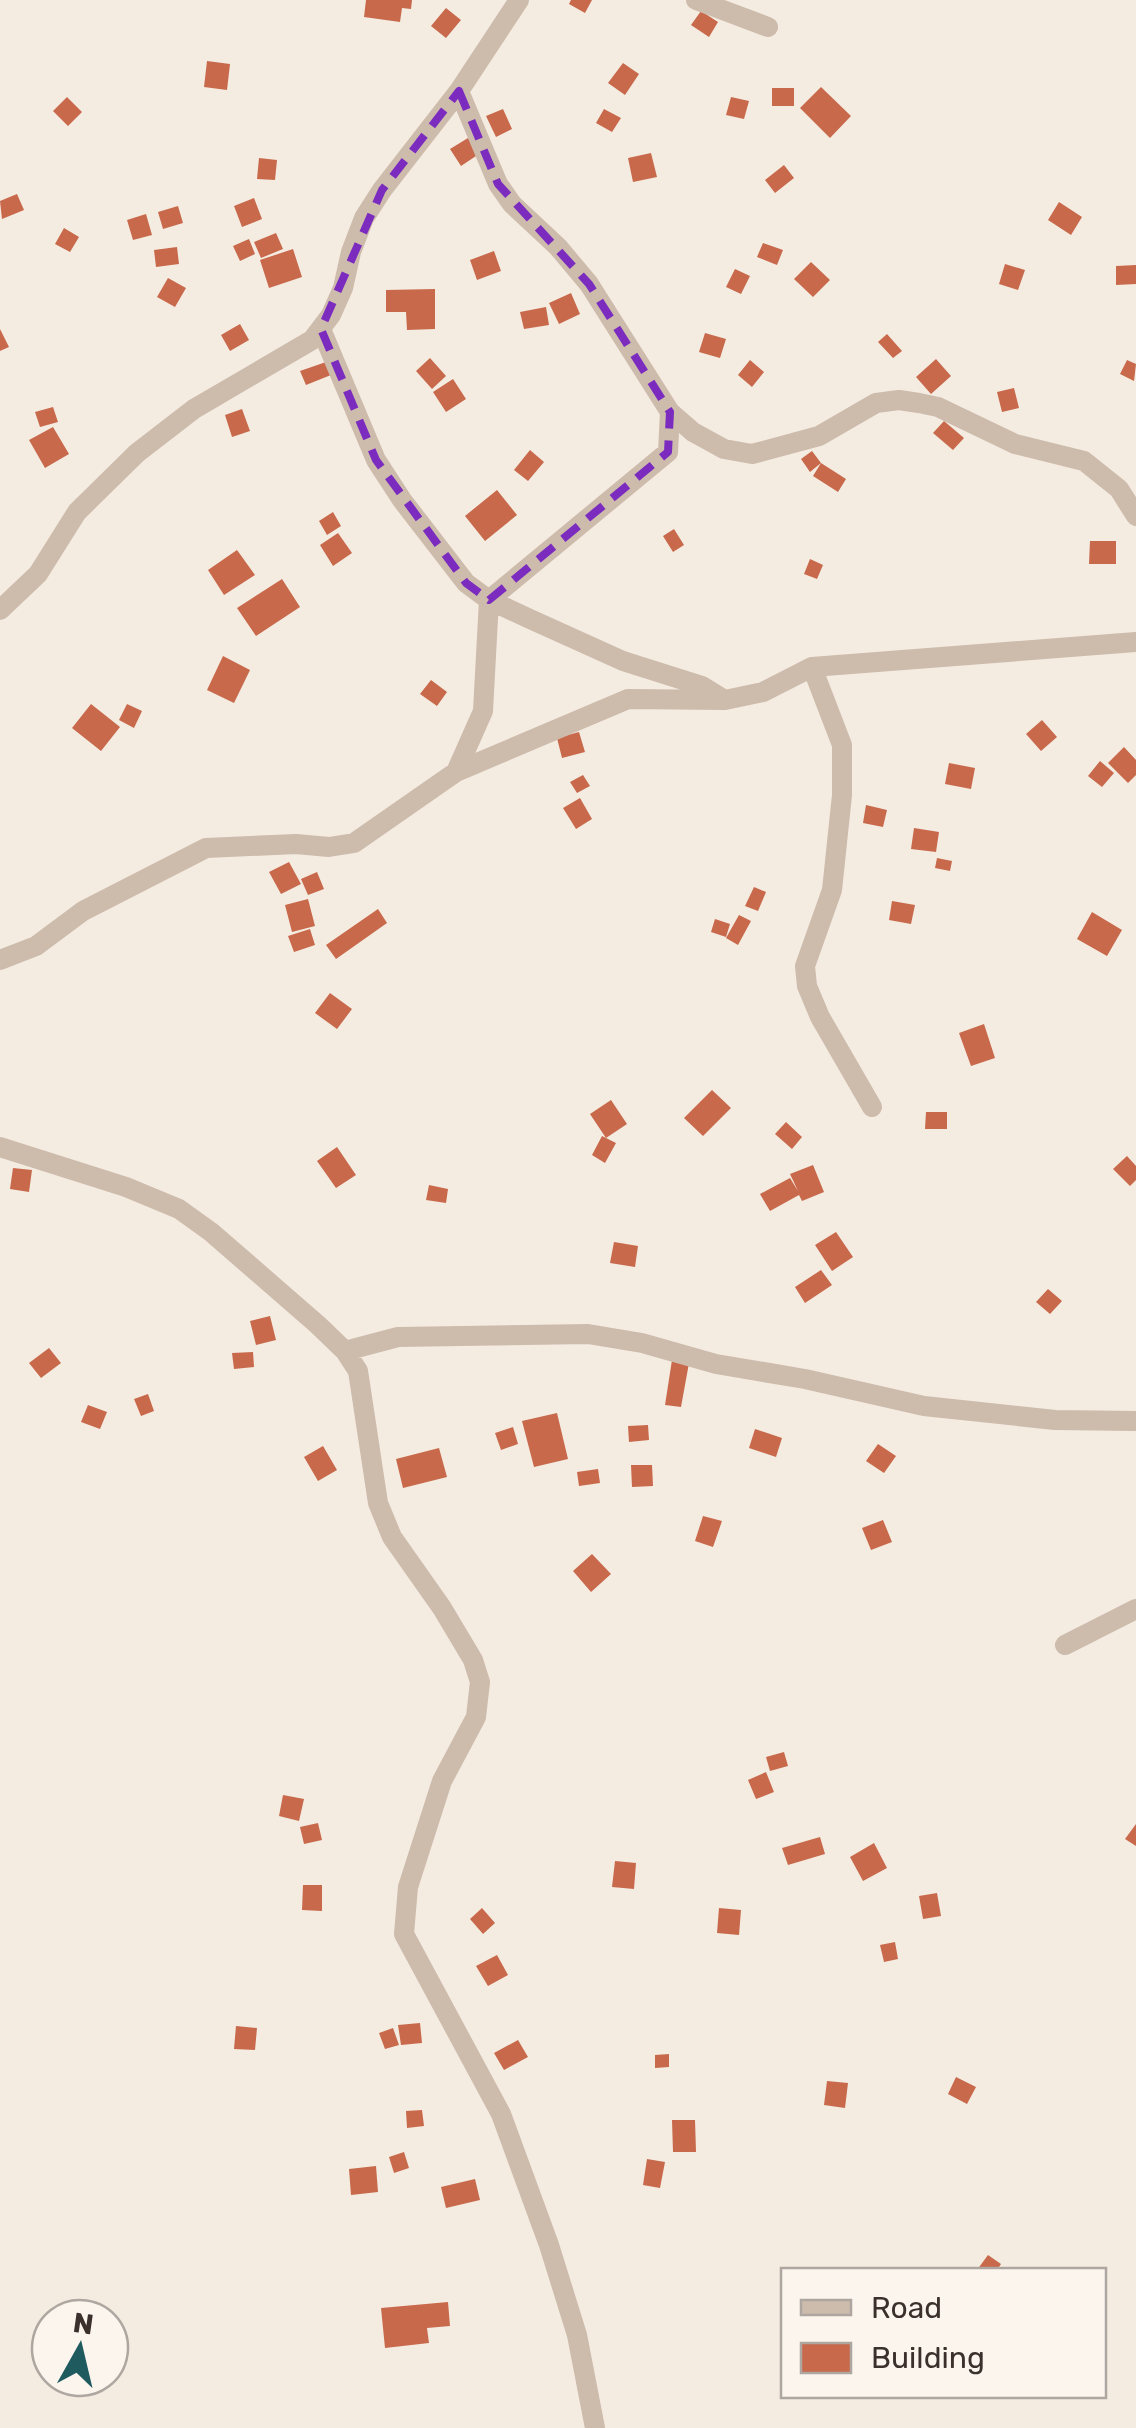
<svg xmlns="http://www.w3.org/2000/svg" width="1136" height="2428" viewBox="0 0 1136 2428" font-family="Rubik,sans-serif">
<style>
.building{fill:#c8694b}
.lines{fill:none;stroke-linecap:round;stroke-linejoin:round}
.street{stroke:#cdbbac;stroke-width:20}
.marked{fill:none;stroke:#7b2cbf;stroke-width:8;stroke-dasharray:20 12;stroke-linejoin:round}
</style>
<rect width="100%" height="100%" fill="#f4ebe1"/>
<!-- building -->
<path class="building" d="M366 0H412L411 9 402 8 400 22 364 17Z
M571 0H592L585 13 569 4Z
M446 8 461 20 446 38 431 26Z
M701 11 718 22 709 37 691 25Z
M207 61 230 64 227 90 204 87Z
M623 63 639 74 625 95 608 83Z
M821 87 851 116 830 138 800 108Z
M772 88H794V106H772Z
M67 97 82 112 68 126 53 111Z
M731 97 749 101 744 119 726 115Z
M503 109 512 129 496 137 486 116Z
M604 109 621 118 612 132 596 123Z
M468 138 479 154 461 166 450 149Z
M651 153 657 177 633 182 628 158Z
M259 158 277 160 275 180 257 179Z
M784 165 794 178 775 193 765 180Z
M17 194 24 210 2 219 0 201Z
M254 198 262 219 242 227 234 206Z
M1059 202 1082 217 1071 235 1048 220Z
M178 206 183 223 163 229 158 212Z
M146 214 152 235 133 240 127 220Z
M64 228 79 237 70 252 55 244Z
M276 233 283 249 261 258 254 242Z
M249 239 255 254 240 261 233 246Z
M763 243 783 250 777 265 757 257Z
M177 247 179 264 156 267 154 250Z
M293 249 302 277 269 288 260 260Z
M494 251 501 271 477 280 470 260Z
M811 262 830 280 813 297 794 279Z
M1005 264 1025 270 1018 290 999 284Z
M1136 265V284L1116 285V266Z
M735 269 750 276 741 294 726 287Z
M168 278 186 288 175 307 157 297Z
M435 289V329L407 330 406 312H386V290Z
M571 293 580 314 559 324 549 303Z
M546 307 549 325 524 329 520 312Z
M240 324 249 340 230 351 221 335Z
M0 329 9 347 0 351Z
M705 333 726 339 720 358 699 352Z
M887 334 902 351 893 358 878 342Z
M430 358 446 376 432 389 416 371Z
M936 359 951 376 931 394 916 377Z
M750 360 764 372 752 387 738 375Z
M1127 360 1136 364 1134 381 1120 374Z
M326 362 331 375 306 385 300 371Z
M453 379 466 399 446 412 433 392Z
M1014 388 1019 408 1002 412 997 392Z
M53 407 58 422 40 427 35 412Z
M242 409 250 431 232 437 225 415Z
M944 421 964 438 953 450 933 433Z
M53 427 69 454 45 468 29 440Z
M530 450 544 462 528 481 514 470Z
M812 451 821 463 810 472 801 459Z
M821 463 846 479 838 492 813 476Z
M497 490 517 515 485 541 465 516Z
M333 512 341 526 327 535 319 521Z
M674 529 684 545 673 552 663 536Z
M338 533 352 553 333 566 320 545Z
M1090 541H1116V564H1089Z
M237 550 255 575 224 595 208 570Z
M810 559 823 565 817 579 804 574Z
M282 579 300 607 256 636 237 608Z
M223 656 250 670 234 703 207 690Z
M431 680 447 692 437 706 420 694Z
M91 704 120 727 101 751 72 728Z
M127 704 142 711 134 728 119 720Z
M1042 720 1057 737 1041 751 1026 734Z
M579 732 585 752 562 758 557 738Z
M1124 747 1136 760V775L1128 783 1108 763Z
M1100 761 1114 773 1102 787 1088 776Z
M949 763 975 768 971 789 945 784Z
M583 775 590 786 577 793 570 782Z
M580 798 592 819 576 829 563 808Z
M866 805 887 810 883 827 863 823Z
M914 828 939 832 936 852 911 849Z
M937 858 952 861 950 871 935 868Z
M289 862 301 884 281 894 269 872Z
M317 872 324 889 308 895 301 879Z
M754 887 766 892 758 911 745 906Z
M308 899 315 926 292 932 285 905Z
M892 901 915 905 911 924 889 920Z
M378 909 387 923 336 959 326 945Z
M1092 912 1122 930 1107 956 1077 939Z
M739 915 751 921 738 945 726 938Z
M715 919 730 924 726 937 711 932Z
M310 929 315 945 294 952 288 936Z
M330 993 352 1009 337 1029 315 1013Z
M984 1024 995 1058 971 1066 959 1033Z
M712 1090 731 1108 703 1136 684 1118Z
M611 1100 627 1124 606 1138 590 1114Z
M926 1112H947V1129H925Z
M786 1122 802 1137 792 1149 775 1134Z
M602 1136 616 1143 605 1163 592 1155Z
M337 1147 356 1175 336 1188 317 1161Z
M1127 1156 1136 1166V1180L1130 1186 1113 1169Z
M813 1165 824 1192 802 1201 799 1195 770 1211 760 1194 790 1178 798 1191 790 1174Z
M13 1168 32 1170 29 1192 10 1189Z
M429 1185 448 1189 446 1203 426 1200Z
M836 1232 853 1257 832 1271 815 1245Z
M614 1242 638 1246 635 1267 610 1263Z
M821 1270 832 1285 805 1303 795 1287Z
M1048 1289 1062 1301 1050 1314 1036 1302Z
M270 1316 276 1340 256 1345 250 1321Z
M49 1348 61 1363 41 1378 29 1363Z
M253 1352 254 1367 234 1369 232 1353Z
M672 1360 689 1363 681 1407 665 1405Z
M148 1394 154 1411 141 1416 134 1399Z
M88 1405 107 1412 100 1429 81 1422Z
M557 1413 568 1459 534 1467 522 1421Z
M648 1425 649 1440 629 1442 628 1426Z
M513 1427 518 1444 501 1450 495 1433Z
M755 1429 782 1438 776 1457 749 1448Z
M878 1444 896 1456 884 1473 866 1461Z
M323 1446 337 1470 318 1481 304 1457Z
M439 1448 447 1477 403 1488 396 1459Z
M631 1465H652L653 1486 632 1487Z
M598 1469 600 1483 579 1486 577 1472Z
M703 1516 722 1521 713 1547 695 1541Z
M883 1520 892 1542 871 1550 862 1528Z
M592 1554 611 1574 591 1592 573 1571Z
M784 1752 788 1766 770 1771 766 1757Z
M766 1772 774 1792 756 1799 748 1780Z
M283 1795 304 1799 299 1821 279 1816Z
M318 1823 322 1840 304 1844 300 1827Z
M1136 1824V1846L1125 1839Z
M820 1837 825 1854 788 1865 782 1848Z
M874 1843 887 1868 863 1881 850 1857Z
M615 1861 636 1863 634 1889 612 1887Z
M303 1885H322V1911L302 1910Z
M937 1893 941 1916 923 1919 919 1896Z
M482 1908 495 1923 483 1934 470 1919Z
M719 1908 741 1910 739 1935 717 1933Z
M895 1942 898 1959 884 1962 880 1945Z
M497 1955 508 1975 488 1986 476 1966Z
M420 2023 422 2043 401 2045 398 2025Z
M236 2026 257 2028 255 2050 234 2049Z
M393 2028 399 2045 385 2049 379 2033Z
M518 2040 528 2057 504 2070 494 2053Z
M669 2054V2067L655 2068V2055Z
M956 2077 976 2087 967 2104 948 2094Z
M827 2081 848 2083 845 2108 824 2105Z
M422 2110 424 2126 407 2128 406 2111Z
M672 2120H695L696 2152H673Z
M404 2152 409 2168 394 2173 389 2157Z
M647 2159 665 2162 660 2188 643 2185Z
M376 2166 378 2192 351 2195 349 2169Z
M475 2179 480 2200 446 2208 441 2187Z
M988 2255 1001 2264 997 2270H977Z
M448 2302 450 2326 427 2328 429 2343 385 2348 381 2308Z"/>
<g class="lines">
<!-- street -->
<path class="street" d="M696 0 768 27
M459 91 498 184 512 204 558 247 589 284 670 412 693 432 724 449 752 454 819 436 876 403 899 400 919 403 938 407 1015 444 1084 461 1119 489 1136 516
M321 329 376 460 402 500 466 583 489 600 530 619 623 661 702 686 723 699
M0 610 38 574 77 512 137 453 194 409 312 340 331 315 343 288 351 252 364 218 382 190 459 91 519 0
M812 667 842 745V795L832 890 805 966 807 986 820 1017 872 1107
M456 772 483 711 489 600 668 452 670 412
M0 960 36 946 83 911 206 848 296 844 329 847 354 843 456 772 628 699 725 700 763 692 812 667 1136 642
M0 1147 126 1187 179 1209 211 1232 318 1325 345 1351 358 1371 378 1503 392 1537 442 1608 473 1660 480 1682 476 1717 442 1781 408 1887 404 1934 501 2114 549 2245 577 2335 595 2428
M345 1351 398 1337 588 1334 642 1343 716 1364 805 1379 924 1406 1055 1420 1136 1421
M1065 1645 1136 1609"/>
</g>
<!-- marked area -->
<path class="marked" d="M459 91 498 184 589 284 670 412 668 452 489 600 466 583 376 460 321 329 382 190Z"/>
<!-- legend -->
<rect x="781" y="2268" width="325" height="130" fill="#fbf5ee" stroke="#aea6a0" stroke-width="2.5"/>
<rect x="801" y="2300" width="50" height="15" fill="#cdbbac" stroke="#aea6a0" stroke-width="2.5"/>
<text x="871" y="2318" font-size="30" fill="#3b302b">Road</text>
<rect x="801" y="2343" width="50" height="30" fill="#c8694b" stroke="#aea6a0" stroke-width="2.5"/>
<text x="871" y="2368" font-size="30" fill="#3b302b">Building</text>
<!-- north arrow -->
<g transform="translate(80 2348) rotate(8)"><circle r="48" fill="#fbf5ee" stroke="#aea6a0" stroke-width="2.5"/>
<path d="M0-8L18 38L0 25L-18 38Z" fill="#1f5a5e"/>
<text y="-15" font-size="28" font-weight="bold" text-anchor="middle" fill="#3b302b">N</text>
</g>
</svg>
